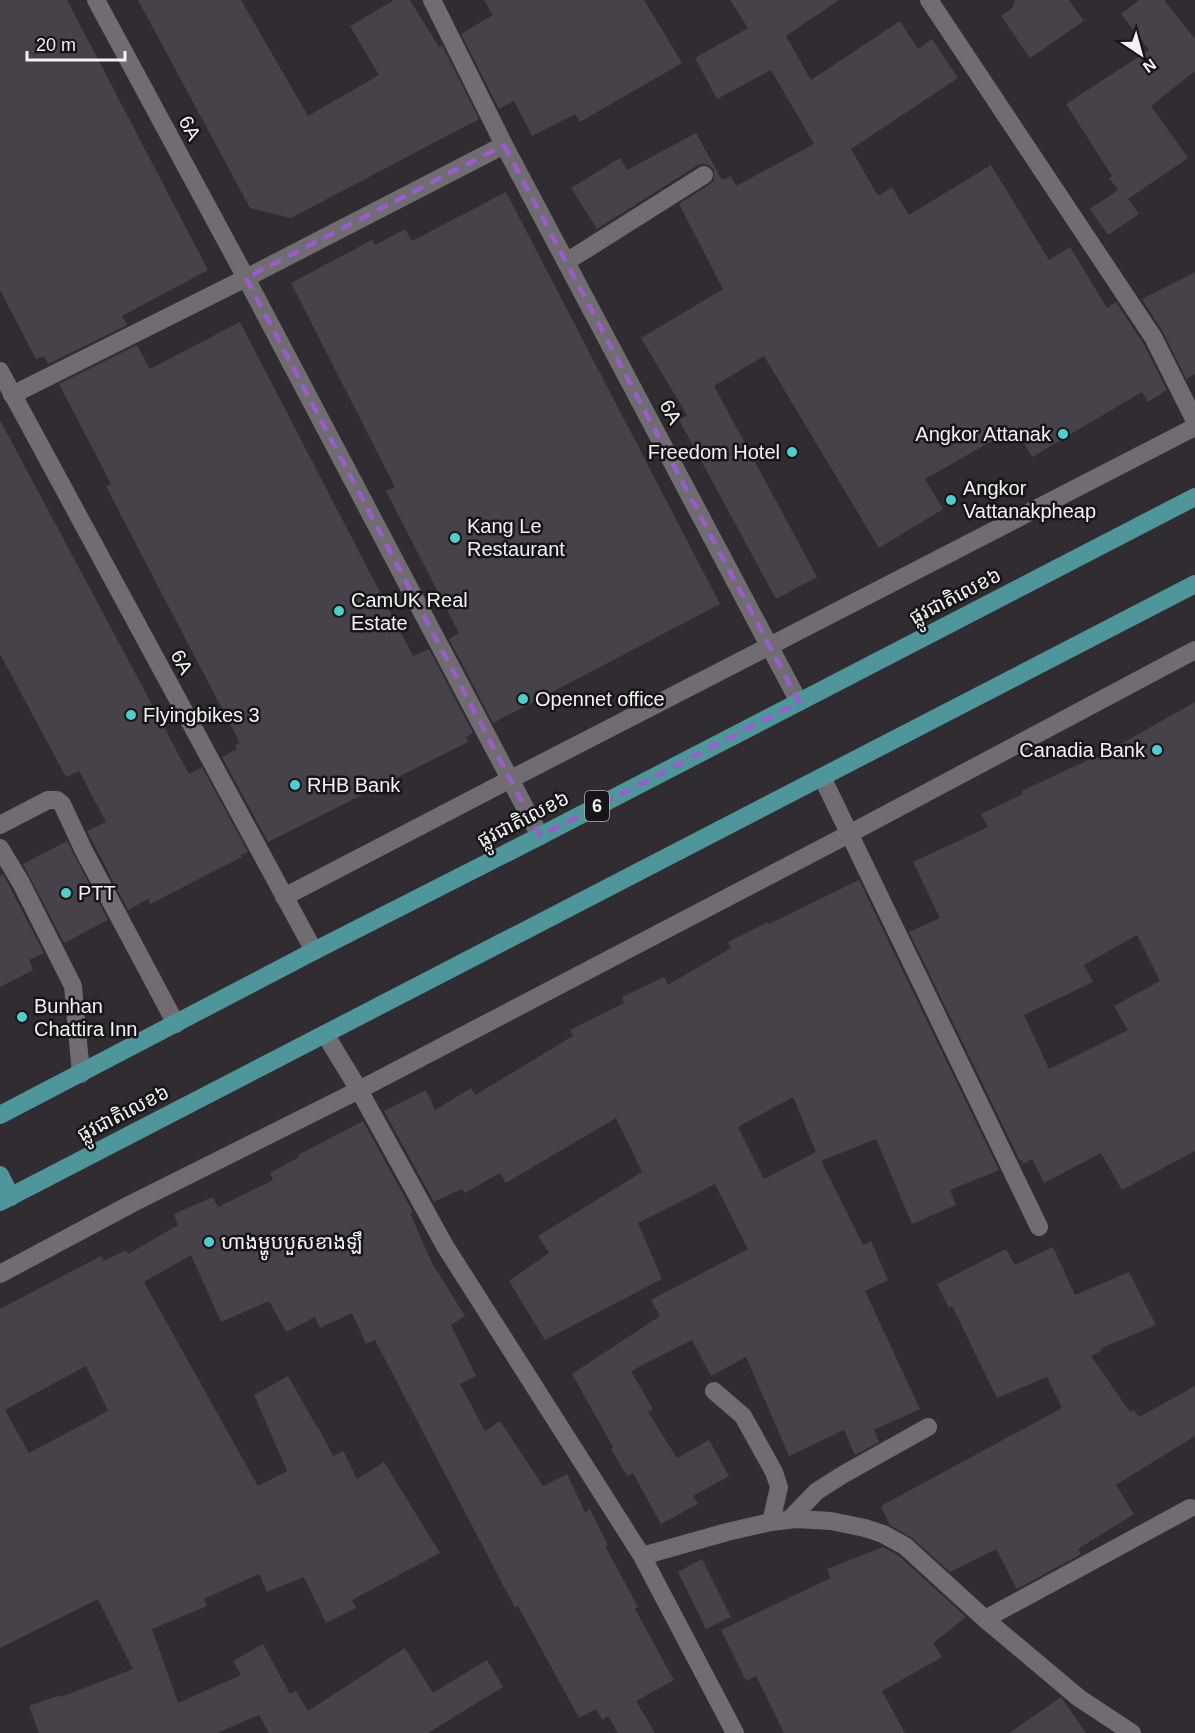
<svg xmlns="http://www.w3.org/2000/svg" width="1195" height="1733" viewBox="0 0 1195 1733" font-family="Helvetica,'Noto Sans Khmer',sans-serif">
<style>
.building{fill:#474249;fill-rule:evenodd}
.lines{fill:none;stroke-linecap:round;stroke-linejoin:round}
.minor{stroke:#706c72;stroke-width:18}
.major{stroke:#4e969a;stroke-width:18}
.marked{fill:none;stroke:#995dcc;stroke-width:4.5;stroke-dasharray:12 8;stroke-linejoin:round}
.poi-dot{fill:#52cdce;stroke:#171517;stroke-width:2}
.labels{text-anchor:middle;stroke-width:5;stroke-linejoin:round;paint-order:stroke}
.shield{fill:#171517;stroke:#b2afb2;stroke-width:1.5}
.shield-label{font-size:18px;font-weight:bold;fill:#f4f1f5}
.street-label{font-size:20px;fill:#f4f1f5;stroke:#171517}
.poi-label{font-size:20px;fill:#f4f1f5;stroke:#171517;text-anchor:start}
</style>
<rect width="100%" height="100%" fill="#302c31"/>
<!-- building -->
<path class="building" d="M0 0H67L208 270 122 316 127 325 48 364 44 356 36 359 0 290Z
M138 0H241L308 116 379 75 350 26 394 0H410L439 47 442 45 479 119 291 218 250 208Z
M484 0H644L682 63 580 122 575 114 532 136 514 101 499 109 461 34 493 15Z
M730 0H839L786 36 811 80 900 21 918 49 932 39 958 78 851 149 878 196 892 187 909 215 991 165 1049 260 1070 247 1107 308 1116 302 1143 343 1167 390 1148 402 1142 392 1032 457 1015 428 925 479 943 509 879 548 764 356 714 386 817 577 776 599 679 420 687 415 641 338 723 289 679 204 710 184 714 180V170L709 165 703 164 698 165 597 229 571 188 620 158 627 170 696 133 722 180 731 176 736 186 814 144 771 70 717 99 695 58 748 28Z
M1015 0H1069L1084 21 1030 58 1001 16 1012 8Z
M1139 0H1164L1195 39V71L1151 106 1188 158 1128 199 1139 214 1108 235 1090 209 1118 190 1109 178 1112 176 1066 104 1149 50 1121 14Z
M506 192 720 604 493 723 449 639 459 633 386 491 395 487 291 283 372 240 375 245 405 229 412 241Z
M1195 272V374L1186 379 1163 332 1142 299Z
M240 322 413 656 429 649 473 733 466 737 468 742 268 842 222 757 237 749 235 745 240 743 139 550 106 486 111 484 59 384 137 345 150 369Z
M0 420 189 774 202 767 248 852 241 855 242 857 150 904 148 899 128 910 87 831 106 822 79 771 66 777 0 654Z
M1195 702V1151L1122 1190 1101 1153 1044 1183 1032 1159 1023 1164 1022 1160 1020 1161 909 932 940 918 913 862 988 827 981 814 1023 794 1022 791 1090 759 1091 761ZM1137 935 1160 981 1114 1006 1128 1030 1049 1069 1024 1015 1093 982 1084 965Z
M67 841 108 920 64 943 23 864Z
M3 874 44 953 29 960 33 970 0 987V876Z
M859 880 999 1170 950 1190 956 1205 912 1224 876 1139 821 1161 863 1245 871 1241 888 1280 865 1291 920 1409 874 1430 879 1442 855 1455 844 1430 789 1456 746 1357 711 1376 692 1340 631 1371 653 1409 648 1412 677 1458 709 1440 729 1476 693 1496 698 1504 661 1524 633 1473 627 1476 611 1449 613 1447 572 1374 660 1316 651 1300 748 1249 715 1184 638 1223 662 1279 545 1340 509 1281 549 1253 538 1236 642 1172 616 1118 506 1183 500 1173 465 1193 462 1189 434 1202 384 1111 426 1090 435 1110 471 1088 475 1095 573 1036 570 1030 624 1003 622 997 664 977 668 985 731 948 728 942 768 922 769 924ZM793 1097 816 1152 764 1179 738 1127Z
M363 1121 413 1212 410 1213 432 1263 465 1316 451 1325 476 1376 460 1384 485 1431 500 1421 543 1486 567 1474 585 1512 590 1509 608 1545 605 1546 638 1607 635 1609 674 1680 636 1701 655 1733H618L608 1716 602 1720 596 1709 579 1718 518 1606 515 1608 375 1340 366 1344 352 1313 320 1328 315 1317 286 1332 269 1301 221 1322 191 1255 144 1282 258 1486 287 1471 254 1395 288 1376 317 1427H318L333 1456 343 1451 357 1479 384 1462 440 1553 352 1600 356 1608 326 1623 304 1577 267 1592 259 1574 204 1599 207 1606 152 1629 178 1703 241 1675 233 1661 263 1644 290 1694 296 1691 308 1711 405 1648 433 1693 487 1660 503 1687 428 1733H269L259 1715 217 1733H39L29 1706 60 1695 61 1697 133 1669 98 1599 0 1648V1309L101 1256 104 1261 126 1250 128 1254 178 1225 174 1214 213 1197 218 1207 273 1180 270 1173 299 1157 298 1155ZM86 1366 108 1411 29 1453 5 1410Z
M1053 1247 1075 1295 1129 1272 1156 1325 1100 1349 1101 1351 1091 1356 1130 1412 1134 1410 1139 1417 1195 1386V1436L1116 1485 1134 1514 1078 1549 1081 1554 1017 1589 996 1549 950 1572 912 1538 890 1525 881 1506 1062 1408 1047 1377 997 1398 952 1306 949 1308 937 1284 1006 1249 1015 1265Z
M883 1547 898 1555 966 1617 933 1643 942 1657 882 1691 905 1733H784L756 1676 746 1681 721 1630 831 1578 827 1569Z
M702 1559 731 1617 706 1629 678 1572Z
M1061 1697 1086 1733H1009Z"/>
<g class="lines">
<!-- minor -->
<path class="minor" d="M96 0 246 278 540 836
M432 0 504 145 799 702
M929 0 1153 337 1195 421
M566 262 704 175
M0 371 314 951
M12 395 246 278 504 145
M822 777 1039 1227
M0 825 48 800H57L62 804 84 851 176 1024
M0 848 21 883 73 986 81 1074
M284 897 509 780 1195 427
M325 1034 359 1090 445 1246 642 1556 735 1733
M0 1274 131 1204 359 1090 849 834 1195 650
M714 1391 743 1416 774 1472 779 1487 771 1522
M789 1520 817 1491 844 1474 928 1427
M642 1556 727 1532 771 1522 796 1519 831 1521 865 1528 883 1534 905 1546 985 1619 1079 1698 1132 1733
M985 1619 1190 1508"/>
<!-- major -->
<path class="major" d="M0 1115 314 951 540 836 1195 497
M0 1175 11 1197
M0 1202 1195 584"/>
</g>
<!-- marked area -->
<path class="marked" d="M504 145 799 702 540 836 246 278Z"/>
<!-- markers -->
<g class="poi-dot">
<circle cx="1063" cy="434" r="6"/>
<circle cx="792" cy="452" r="6"/>
<circle cx="951" cy="500" r="6"/>
<circle cx="455" cy="538" r="6"/>
<circle cx="339" cy="611" r="6"/>
<circle cx="523" cy="699" r="6"/>
<circle cx="131" cy="715" r="6"/>
<circle cx="1157" cy="750" r="6"/>
<circle cx="295" cy="785" r="6"/>
<circle cx="66" cy="893" r="6"/>
<circle cx="22" cy="1017" r="6"/>
<circle cx="209" cy="1242" r="6"/>
</g>
<g class="labels">
<!-- shield labels -->
<rect class="shield" x="585" y="791" width="24" height="30" rx="4.5"/>
<g class="shield-label">
<text x="597" y="812">6</text>
</g>
<!-- street labels -->
<g class="street-label">
<text transform="translate(190 128) rotate(62)" y="7">6A</text>
<text transform="translate(671 412) rotate(62)" y="7">6A</text>
<text transform="translate(955 596) rotate(-27)" y="7">ផ្លូវជាតិលេខ៦</text>
<text transform="translate(182 662) rotate(62)" y="7">6A</text>
<text transform="translate(523 819) rotate(-27)" y="7">ផ្លូវជាតិលេខ៦</text>
<text transform="translate(123 1113) rotate(-27)" y="7">ផ្លូវជាតិលេខ៦</text>
</g>
<!-- poi labels -->
<g class="poi-label">
<text x="1051" y="441" text-anchor="end">Angkor Attanak</text>
<text x="780" y="459" text-anchor="end">Freedom Hotel</text>
<text x="963" y="495">Angkor<tspan x="963" dy="23">Vattanakpheap</tspan></text>
<text x="467" y="533">Kang Le<tspan x="467" dy="23">Restaurant</tspan></text>
<text x="351" y="607">CamUK Real<tspan x="351" dy="23">Estate</tspan></text>
<text x="535" y="706">Opennet office</text>
<text x="143" y="722">Flyingbikes 3</text>
<text x="1145" y="757" text-anchor="end">Canadia Bank</text>
<text x="307" y="792">RHB Bank</text>
<text x="78" y="900">PTT</text>
<text x="34" y="1013">Bunhan<tspan x="34" dy="23">Chattira Inn</tspan></text>
<text x="221" y="1249">ហាងម្ហូបបួសខាងឡឹ</text>
</g>
</g>
<!-- north arrow -->
<g transform="translate(1141 54) rotate(144)" stroke="#171517" stroke-width="4.5" paint-order="stroke">
<path d="M0-4.5L10 22L0 15L-10 22Z" fill="#f4f1f5"/>
<text y="-9" font-size="16" font-weight="bold" text-anchor="middle" fill="#f4f1f5">N</text>
</g>
<!-- scale -->
<path d="M27 51v9h98v-9" fill="none" stroke="#f4f1f5" stroke-width="3"/>
<text x="36" y="51" font-size="18" fill="#f4f1f5" stroke="#171517" stroke-width="4.5" paint-order="stroke">20 m</text>
</svg>
